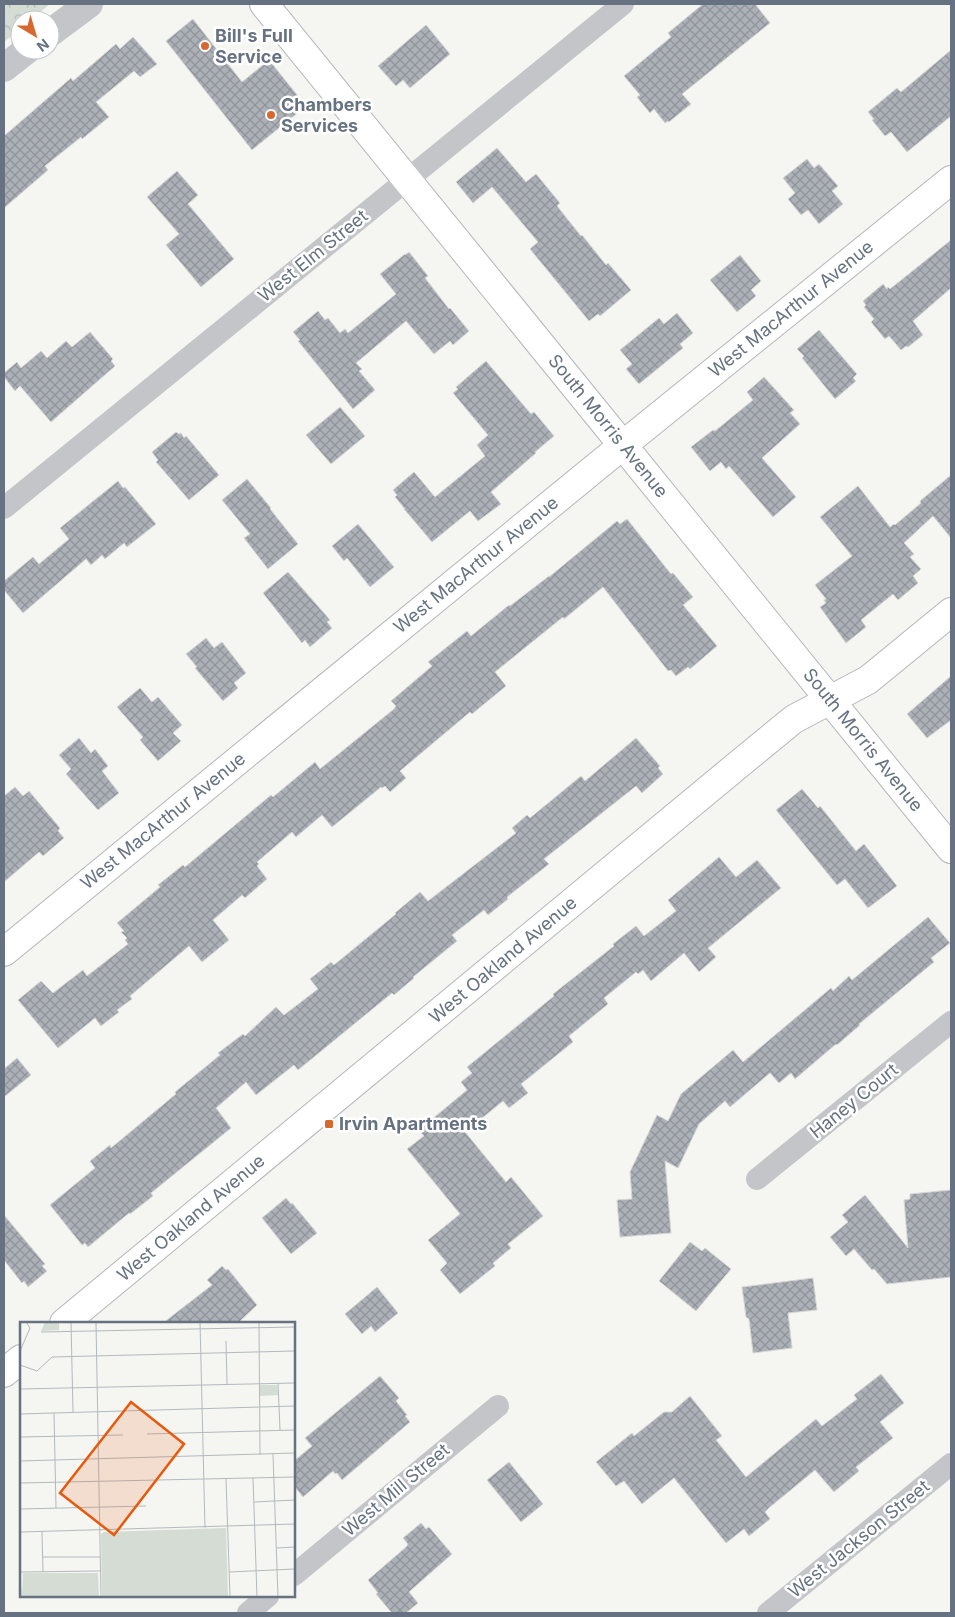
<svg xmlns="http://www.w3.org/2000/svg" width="955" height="1617" viewBox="0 0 955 1617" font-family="Inter,sans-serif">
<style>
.forest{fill:url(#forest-crowns)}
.building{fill:url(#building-cross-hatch);stroke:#d6d6d4}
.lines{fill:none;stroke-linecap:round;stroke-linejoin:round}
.secondary-casing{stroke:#b3b7bb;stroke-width:30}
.minor{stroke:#c3c5c9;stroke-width:22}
.tertiary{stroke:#c3c5c9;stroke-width:28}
.secondary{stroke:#fff;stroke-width:28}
.poi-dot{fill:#d8692e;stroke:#fff;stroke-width:2}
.labels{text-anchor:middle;stroke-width:5;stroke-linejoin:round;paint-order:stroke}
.poi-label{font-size:18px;font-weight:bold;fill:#667281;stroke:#fff;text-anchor:start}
.street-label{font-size:18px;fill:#667281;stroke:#fff}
.inset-road{fill:none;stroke:#b3b9bd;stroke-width:1}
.view{fill:#e8590c;fill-opacity:0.15;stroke:#e8590c;stroke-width:2.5}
.inset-edge{fill:none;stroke:#667281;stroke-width:2.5}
</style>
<defs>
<pattern id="forest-crowns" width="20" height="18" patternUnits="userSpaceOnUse" patternTransform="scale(1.25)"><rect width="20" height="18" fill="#d5dcd3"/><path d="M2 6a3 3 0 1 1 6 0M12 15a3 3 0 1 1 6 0" fill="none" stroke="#b1b7b1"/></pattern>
<pattern id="building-cross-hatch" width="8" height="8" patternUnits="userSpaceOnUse" patternTransform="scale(1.25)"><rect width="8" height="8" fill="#acb1b7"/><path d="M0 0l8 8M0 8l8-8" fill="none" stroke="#90949a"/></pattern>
</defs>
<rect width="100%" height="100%" fill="#f5f5f1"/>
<!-- forest -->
<path class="forest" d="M4 4H50L30 20H20V29L4 42Z"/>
<!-- building -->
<path class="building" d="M703 4H755L770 23 682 94 691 104 669 122 668 121 665 123 654 109 650 113 637 97 640 95 624 76 671 37 668 33Z
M193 19 242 82 269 60 306 106 252 150 166 41Z
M426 25 450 54 410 88 403 80 396 86 378 66Z
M133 37 157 64 140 77 134 71 96 102 109 117 82 139 81 137 45 166 48 170 4 208V136L71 78 73 81 116 44 120 49Z
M951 50V116L907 152 891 132 885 136 872 120 874 119 868 112 897 88 901 92Z
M497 148 526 182 536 174 560 203 557 206 581 236 582 235 606 265 608 263 631 290 600 316 598 314 589 321 530 249 538 242 492 187 473 203 456 182Z
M807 159 814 168 819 164 838 186 832 191 843 204 819 224 808 210 801 215 788 199 795 193 783 178Z
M177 171 198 195 188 204 234 259 201 287 166 245 179 234 147 197Z
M951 240V288L913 321 923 335 908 347 906 346 901 350 889 336 885 339 871 322 874 319 864 307 866 305 863 301 883 284 887 289 888 287 890 289Z
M409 252 428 276 425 278 449 309 450 308 469 331 453 345 450 341 434 354 406 321 356 363 362 369 359 371 375 390 353 409 298 341 300 340 293 332 318 311 325 320 328 318 340 333 345 329 348 333 396 294 380 274 405 254V255Z
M740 255 761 281 751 290 756 296 737 312 710 280Z
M677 313 693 333 680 344 683 348 639 384 626 369 632 364 620 350 659 318 664 324Z
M819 330 857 374 853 378 856 381 835 399 802 358 804 356 797 349Z
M90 332 113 359 111 361 115 366 51 422 20 386 15 391 4 377V373L17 362 21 368 41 351 47 358 66 341 72 347Z
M486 361 531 414 534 412 554 436 535 452 536 453 491 492 501 504 478 521 470 511 432 542 404 509H405L395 497 397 495 393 490 414 472 435 497 485 456 477 445 488 435 453 393 458 389 456 387Z
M764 377 794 410 790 413 800 424 762 458 796 497 773 517 729 466 726 469 721 462 710 471 691 447 713 430 715 431 753 400 747 392Z
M340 407 365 436 331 464 306 435Z
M176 432 179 434 181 433 184 438 186 436 219 475 189 500 156 462 158 460 152 452Z
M951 475V538L933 516 904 543 914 554 910 557 921 569 913 576 918 583 898 600 893 594 861 620 866 627 846 643 820 607 826 603 824 600 826 599 815 585 852 556 820 517 858 486 890 527 894 524 895 525 921 503 920 501Z
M247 479 271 508 270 509 298 544 268 569 244 538 250 534 222 500Z
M118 481 123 488 125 487 156 524 127 547 124 543 105 559 102 555 91 565 86 559 23 613 4 590V581L33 557 39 564 69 539 60 528Z
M627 519 671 574 673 573 693 597 683 605 717 646 690 669 688 667 676 676 671 670 668 671 603 587 564 619 563 617 495 672 506 686 472 714 470 712 400 771 406 778 390 792 385 786 382 788 381 787 332 827 322 815 296 837 292 832 257 862 259 864 257 866 267 879 245 898 242 895 213 920 229 940 202 962 189 946 130 996 132 999 117 1010 119 1012 101 1026 95 1018 58 1048 18 1000 41 981 53 993 83 970 87 976 128 944 125 940 127 938 121 932 124 931 117 923 160 887 158 885 183 865 185 867 271 795 273 797 315 762 320 769 394 709 396 706 391 701 432 666 428 662 467 631 471 636 509 605 510 606 549 576V577L617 521 620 524Z
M358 524 394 567 370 587 347 558 344 561 332 546Z
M288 572 330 620 327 622 332 628 310 647 305 640 302 643 263 593Z
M206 638 214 648 222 642 246 673 234 683 238 688 223 701 195 668 197 667 186 654Z
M951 676V720L927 738 907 714Z
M140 688 152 702 158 697 182 725 173 733 181 741 158 761 140 740 143 737 117 707Z
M79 738 91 753 95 749 108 766 102 771 119 793 98 810 66 774 71 769 59 755Z
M636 738 660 766 658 768 663 774 642 793 636 786 544 859 549 864 507 897 508 899 488 915 484 910 452 935 457 941 413 977 414 978 394 995 392 993 298 1070 294 1065 256 1095 246 1082 216 1108 231 1128 151 1193 153 1196 130 1214 129 1213 88 1247 85 1243 82 1245 50 1205 95 1168 90 1161 110 1145 111 1148 176 1094 175 1092 220 1055 218 1053 243 1034 245 1036 276 1007 284 1015 318 989 310 979 331 962 334 965 396 914 395 913 420 892 428 901 516 833 512 828 527 815 530 818 581 776 585 781Z
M15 787 23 796 29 791 60 828 58 831 64 838 43 856 39 852 4 882V796Z
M802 789 818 808 820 806 856 851 864 844 897 886 868 908 845 879 837 885 776 810Z
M719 857 736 877 757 860 781 888 708 948 716 957 699 972 684 953 651 981 643 970 638 974 636 972 604 998 608 1004 569 1036 573 1042 521 1084 528 1093 509 1108 503 1101 465 1132 506 1182 511 1177 543 1216 508 1244 511 1248 493 1263 495 1266 460 1294 440 1270 447 1263 428 1240 460 1214 407 1149 424 1136 419 1130 467 1090 461 1082 472 1073 467 1067 554 996 553 994 614 946 613 944 636 926 644 936 676 911 668 900Z
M928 917 950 943 931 958 934 962 859 1024 860 1025 837 1045 836 1044 795 1079 791 1073 779 1083 770 1073 730 1107 725 1101 699 1124 678 1168 665 1161 671 1233 620 1237 617 1200 632 1199 630 1172 657 1115 668 1121 681 1094 733 1050 743 1062 831 988 833 991 849 976 852 980Z
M17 1058 31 1075 4 1097V1069Z
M951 1190V1277L887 1284 874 1269 872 1270 854 1249 846 1256 830 1237 848 1222 842 1215 865 1195 908 1248 904 1200 910 1199V1194Z
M286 1198 291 1204 292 1203 317 1233 291 1254 262 1218Z
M4 1215 45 1264 42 1266 47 1271 28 1287 24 1281 22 1283 4 1260Z
M690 1242 702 1251 705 1248 731 1269 696 1311 659 1281Z
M222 1266 226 1270 228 1269 257 1305 238 1323H163L212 1285 207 1280Z
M813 1278 817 1310 788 1313 792 1348 753 1353 749 1319 746 1317 742 1287Z
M377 1287 398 1313 375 1332 371 1326 362 1334 345 1314Z
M881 1374 904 1403 880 1422 893 1438 856 1467 859 1471 834 1492 815 1470 770 1507 765 1512 770 1519 749 1536 744 1529 726 1543 674 1478 642 1504 624 1481 616 1486 596 1462 632 1433 634 1436 664 1412H672L690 1396 722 1436 716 1440 746 1477 816 1419 822 1426 857 1399 854 1395Z
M380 1376 399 1398 396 1401 407 1415 405 1416 410 1422 342 1480 337 1473 335 1474 333 1471 303 1497 294 1486V1461L312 1446 305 1438Z
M509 1462 543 1504 521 1522 487 1480Z
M421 1523 426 1529 429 1527 452 1554 410 1591 409 1592 418 1603 406 1613H392L376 1594 378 1593 368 1580 406 1547 408 1544 403 1538Z"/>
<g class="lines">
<defs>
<path id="secondary" d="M264 4 951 849
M4 952 623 445 951 180
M64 1323 750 755 794 719 868 680 951 612
M4 1373 21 1359"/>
</defs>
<!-- secondary casing -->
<use href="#secondary" class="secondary-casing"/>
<!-- minor -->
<path class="minor" d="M4 508 623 4
M757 1179 951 1022
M294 1575 498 1406
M248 1613 268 1596
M768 1613 951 1464"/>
<!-- tertiary -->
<path class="tertiary" d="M50 33 89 4
M4 68 27 50"/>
<!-- secondary -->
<use href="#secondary" class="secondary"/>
</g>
<!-- markers -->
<g class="poi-dot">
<circle cx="205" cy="46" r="5"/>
<circle cx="271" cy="115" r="5"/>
<rect x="324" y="1119" width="10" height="10" rx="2.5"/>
</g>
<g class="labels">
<!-- poi labels -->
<g class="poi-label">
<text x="215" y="42">Bill's Full<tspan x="215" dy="21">Service</tspan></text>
<text x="281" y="111">Chambers<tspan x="281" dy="21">Services</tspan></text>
<text x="339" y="1130">Irvin Apartments</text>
</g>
<!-- street labels -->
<g class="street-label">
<text transform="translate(313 256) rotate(-39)" y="6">West Elm Street</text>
<text transform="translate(791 309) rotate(-39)" y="6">West MacArthur Avenue</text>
<text transform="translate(608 426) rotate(51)" y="6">South Morris Avenue</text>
<text transform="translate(476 565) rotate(-39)" y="6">West MacArthur Avenue</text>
<text transform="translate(863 740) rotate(51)" y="6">South Morris Avenue</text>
<text transform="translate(163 821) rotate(-39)" y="6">West MacArthur Avenue</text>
<text transform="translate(503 960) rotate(-40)" y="6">West Oakland Avenue</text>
<text transform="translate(854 1101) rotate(-39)" y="6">Haney Court</text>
<text transform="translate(191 1218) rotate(-40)" y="6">West Oakland Avenue</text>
<text transform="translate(396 1490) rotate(-40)" y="6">West Mill Street</text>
<text transform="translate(859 1539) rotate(-39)" y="6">West Jackson Street</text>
</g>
</g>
<!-- overview -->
<g transform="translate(20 1322)">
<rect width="275" height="275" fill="#f5f5f1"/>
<path d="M240 63H257L258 73 240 74Z" fill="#d5dcd3"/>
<path d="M25 0H39V8L21 9ZM206 206 208 275H82L81 212 84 210Z" fill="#d5dcd3"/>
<path d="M78 251 79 275H2L3 251Z" fill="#d5dcd3"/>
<path class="inset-road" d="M51 0 53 90M76 0 81 275M180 0 185 206M239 0 240 133M21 10 275 5M206 19 207 62M0 29 10 6 6 0M0 43 17 49 32 35 275 29M258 61 260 108M0 67 275 61M34 91 36 186M0 92 275 84M127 112 275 108M0 115 103 113M253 132 258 275M0 139 275 131M233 156 237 275M206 157 210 275M0 161 275 155M234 180 275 178M0 187 126 184M0 210 275 202M22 210 23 250M257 226 275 225M23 235H80M0 250 80 249M209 250 275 247M0 253 1 275"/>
<path class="view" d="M111 80 164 122 94 213 40 171Z"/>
<rect width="275" height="275" class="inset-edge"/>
</g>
<!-- border -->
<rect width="955" height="1617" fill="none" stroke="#667281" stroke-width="10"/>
<!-- north arrow -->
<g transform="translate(35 35) rotate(142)"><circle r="24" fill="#ffffff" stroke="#c2c7cd"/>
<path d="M0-4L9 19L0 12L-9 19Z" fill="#d8692e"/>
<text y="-8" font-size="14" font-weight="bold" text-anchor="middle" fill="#667281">N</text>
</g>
</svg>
